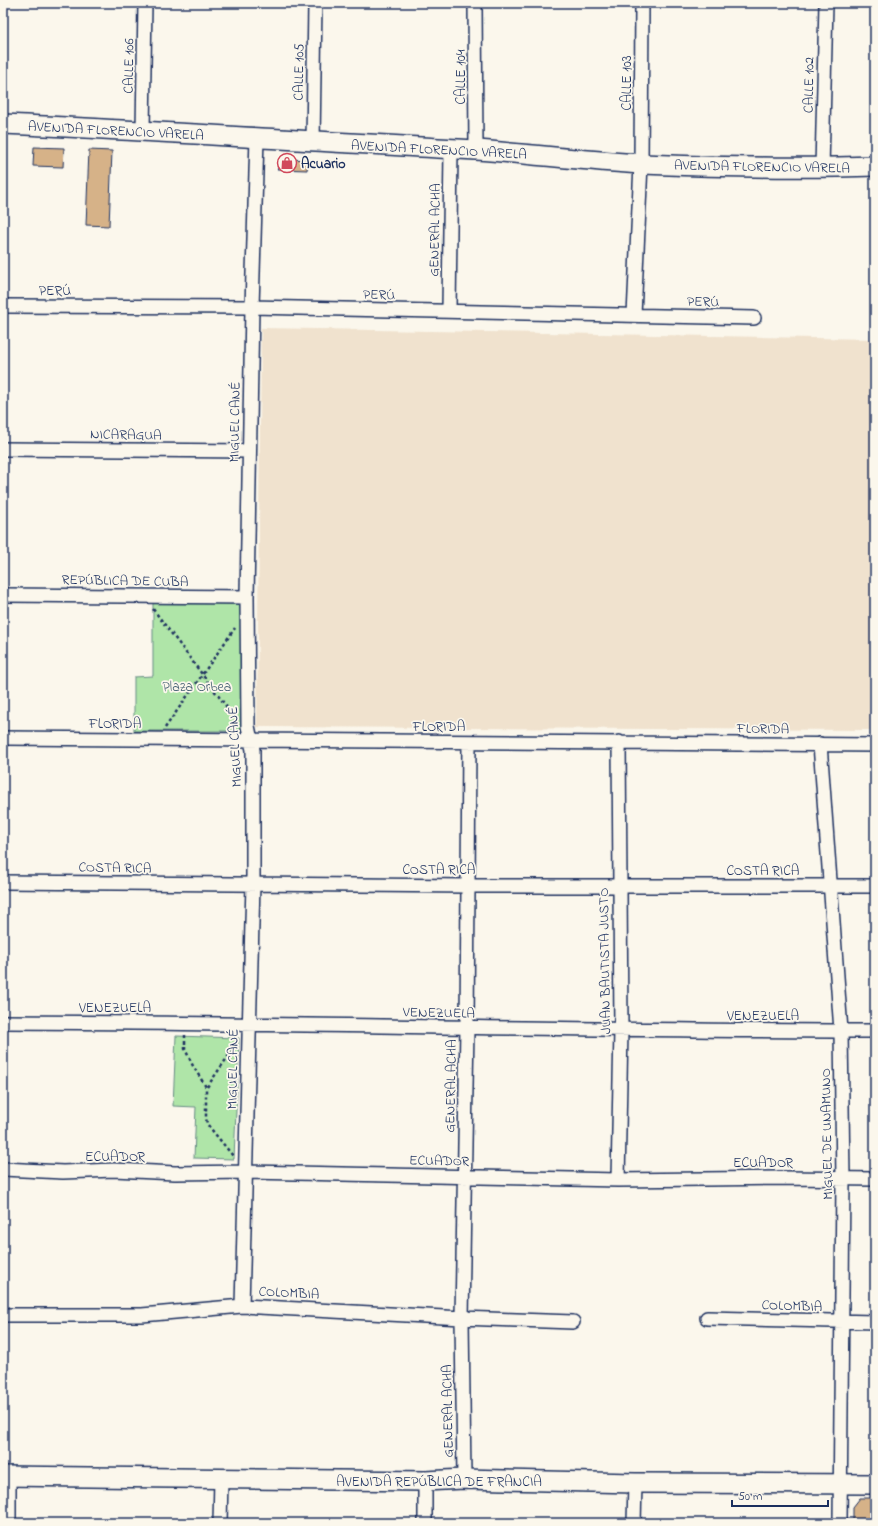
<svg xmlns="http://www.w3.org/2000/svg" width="878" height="1526" viewBox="0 0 878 1526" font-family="'Indie Flower',sans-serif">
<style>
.built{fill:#f0e2ce}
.green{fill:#afe5a8;stroke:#658a83}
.building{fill:#d6b288;stroke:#1b2f5e}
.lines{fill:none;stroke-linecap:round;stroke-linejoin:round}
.minor-casing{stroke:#1b2f5e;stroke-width:16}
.secondary-casing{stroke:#1b2f5e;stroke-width:22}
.path{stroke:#1b2f5e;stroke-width:2.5;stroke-dasharray:3 3;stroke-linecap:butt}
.minor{stroke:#fbf7ec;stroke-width:13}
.secondary{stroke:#fbf7ec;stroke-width:19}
.labels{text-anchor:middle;stroke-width:3.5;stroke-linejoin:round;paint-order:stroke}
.street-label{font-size:14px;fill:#1b2f5e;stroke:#fbf7ec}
.poi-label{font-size:14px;font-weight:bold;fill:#1b2f5e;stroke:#fbf7ec;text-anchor:start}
.park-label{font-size:14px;fill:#405c70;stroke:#fbf7ec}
</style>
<rect width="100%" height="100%" fill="#fbf7ec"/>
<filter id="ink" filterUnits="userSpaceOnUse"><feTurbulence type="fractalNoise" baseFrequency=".025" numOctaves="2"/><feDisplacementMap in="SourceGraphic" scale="8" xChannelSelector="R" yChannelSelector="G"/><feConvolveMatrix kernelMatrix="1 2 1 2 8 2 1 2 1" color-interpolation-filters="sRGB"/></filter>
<g filter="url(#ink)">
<!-- built -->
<path class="built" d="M261 328 875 339V730L257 727Z"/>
<!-- green -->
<path class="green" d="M153 598 241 602V731H134V677L153 676Z
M176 1036 239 1038 234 1159 194 1158 196 1107 173 1106Z"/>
<!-- building -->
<path class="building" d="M34 147 64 148 63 167 33 166Z
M89 150 112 151 109 226 86 225Z
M288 159 308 160 307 170 277 169Z
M860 1498H875V1521H853V1507Z"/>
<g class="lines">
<defs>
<path id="minor" d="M475 3 476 150
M143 130 145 3
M313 142 315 3
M822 168 826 3
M3 306 252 307 754 318
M449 311 451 150
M634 315 641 164 642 3
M3 449 249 451
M3 595 247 597
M3 738 875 745
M820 744 841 1031 843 1179 840 1523
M3 882 467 886H875
M3 1022C294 1023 584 1031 875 1031
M3 1169 63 1172 114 1170 175 1173 246 1172 618 1180 783 1178 875 1179
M618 1180 621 1030 619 742
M242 1306 253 884V750L248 726 247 597 252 307 257 138
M3 1315H142L242 1306 462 1318 573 1322
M707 1318 875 1322
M464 1479 462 1318 467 1028 469 742
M9 1523V1476
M220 1523 221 1479
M425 1523V1481
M634 1523 635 1483"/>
<path id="secondary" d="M3 124C161 131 318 142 476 150 532 154 587 161 642 164 720 167 798 169 875 166
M3 1476 425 1481 464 1479 635 1483 875 1484"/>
</defs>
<!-- minor casing -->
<use href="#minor" class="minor-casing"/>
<!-- secondary casing -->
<use href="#secondary" class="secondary-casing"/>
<!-- path -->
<path class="path" d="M153 609 235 718
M165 728 235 628
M185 1035V1049L193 1066 206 1087V1118L207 1124 233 1156
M207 1087 236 1045"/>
<!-- minor -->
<use href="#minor" class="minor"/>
<!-- secondary -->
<use href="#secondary" class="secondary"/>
</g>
</g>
<!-- icons -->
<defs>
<symbol id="shop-ring" viewBox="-11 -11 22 22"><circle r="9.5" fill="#fbf7ec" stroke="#d1495b" stroke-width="1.5"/><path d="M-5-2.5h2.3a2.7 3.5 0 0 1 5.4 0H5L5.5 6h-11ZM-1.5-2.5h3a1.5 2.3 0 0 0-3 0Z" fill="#d1495b"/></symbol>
</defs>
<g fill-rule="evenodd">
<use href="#shop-ring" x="276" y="152" width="22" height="22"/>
</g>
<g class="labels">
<!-- street labels -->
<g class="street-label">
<text transform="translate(128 66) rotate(-89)" y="5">CALLE 106</text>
<text transform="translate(298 72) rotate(-89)" y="5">CALLE 105</text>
<text transform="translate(460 77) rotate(-90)" y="5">CALLE 104</text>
<text transform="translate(626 83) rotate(-90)" y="5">CALLE 103</text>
<text transform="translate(808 85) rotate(-89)" y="5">CALLE 102</text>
<text transform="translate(116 130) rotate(3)" y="5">AVENIDA FLORENCIO VARELA</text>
<text transform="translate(439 149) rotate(3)" y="5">AVENIDA FLORENCIO VARELA</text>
<text transform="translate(762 166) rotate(1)" y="5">AVENIDA FLORENCIO VARELA</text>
<text transform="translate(434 230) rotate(-89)" y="5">GENERAL ACHA</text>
<text x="55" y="295">PERÚ</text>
<text transform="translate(379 294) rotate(1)" y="5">PERÚ</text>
<text transform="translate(703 301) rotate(1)" y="5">PERÚ</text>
<text transform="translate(234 422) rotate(-89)" y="5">MIGUEL CANÉ</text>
<text transform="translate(126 434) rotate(1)" y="5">NICARAGUA</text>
<text transform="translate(125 580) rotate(1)" y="5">REPÚBLICA DE CUBA</text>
<text x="115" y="728">FLORIDA</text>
<text x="439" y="731">FLORIDA</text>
<text transform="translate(763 728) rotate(1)" y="5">FLORIDA</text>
<text transform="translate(234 747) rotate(-93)" y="5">MIGUEL CANÉ</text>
<text transform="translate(115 867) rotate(1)" y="5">COSTA RICA</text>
<text x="439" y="874">COSTA RICA</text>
<text x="763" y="875">COSTA RICA</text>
<text transform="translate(604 961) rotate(-91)" y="5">JUAN BAUTISTA JUSTO</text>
<text x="115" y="1012">VENEZUELA</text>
<text transform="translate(439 1012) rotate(1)" y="5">VENEZUELA</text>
<text x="763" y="1020">VENEZUELA</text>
<text transform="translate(232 1069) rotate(-89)" y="5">MIGUEL CANÉ</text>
<text transform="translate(450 1086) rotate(-89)" y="5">GENERAL ACHA</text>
<text transform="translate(826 1134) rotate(-91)" y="5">MIGUEL DE UNAMUNO</text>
<text x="115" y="1161">ECUADOR</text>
<text transform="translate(439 1160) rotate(1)" y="5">ECUADOR</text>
<text x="763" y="1167">ECUADOR</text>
<text transform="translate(289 1292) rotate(3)" y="5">COLOMBIA</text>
<text transform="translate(792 1305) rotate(2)" y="5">COLOMBIA</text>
<text transform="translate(447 1411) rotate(-91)" y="5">GENERAL ACHA</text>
<text x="439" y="1486">AVENIDA REPÚBLICA DE FRANCIA</text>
</g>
<!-- poi labels -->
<g class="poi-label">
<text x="301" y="168">Acuario</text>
</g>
<!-- park labels -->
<g class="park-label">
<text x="197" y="691">Plaza Orbea</text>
</g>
</g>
<!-- margin -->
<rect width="878" height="1526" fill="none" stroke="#fbf7ec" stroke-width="16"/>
<rect x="8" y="8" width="862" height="1510" fill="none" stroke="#1b2f5e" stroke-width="1.5" filter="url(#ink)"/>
<!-- scale -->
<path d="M732 1500v6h96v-6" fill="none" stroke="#1b2f5e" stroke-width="2"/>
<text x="738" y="1500" font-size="12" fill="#1b2f5e" stroke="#fbf7ec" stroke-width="3" paint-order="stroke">50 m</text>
</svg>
